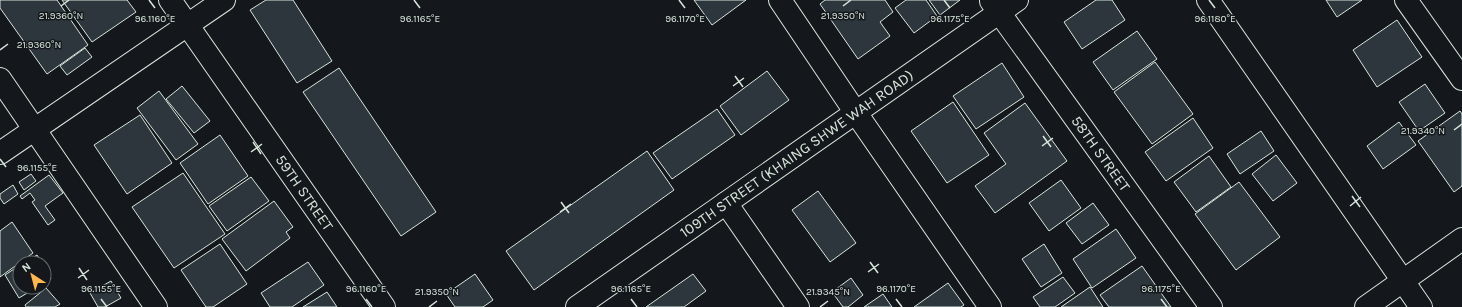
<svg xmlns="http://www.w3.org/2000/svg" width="1462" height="307" viewBox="0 0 1462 307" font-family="Karla,sans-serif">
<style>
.building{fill:#2c363c;stroke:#d8e6dc}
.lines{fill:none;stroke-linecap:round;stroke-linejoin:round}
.minor-casing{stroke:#d8e6dc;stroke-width:24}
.minor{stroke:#14181c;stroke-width:22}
.ticks{fill:none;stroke:#d8e6dc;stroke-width:1.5}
.labels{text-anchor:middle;stroke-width:3;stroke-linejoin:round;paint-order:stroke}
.street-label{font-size:15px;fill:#d8e6dc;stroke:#14181c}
.ticks-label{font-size:10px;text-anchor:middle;fill:#d8e6dc;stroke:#14181c;stroke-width:3;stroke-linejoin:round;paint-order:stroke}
</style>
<rect width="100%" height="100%" fill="#14181c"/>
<!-- building -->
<path class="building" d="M0 0H57L88 45 47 74 0 8Z
M62 0H127L136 12 92 42Z
M266 0H293L332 61 297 83 250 10Z
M694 0H746L712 25Z
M825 0H885L893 12 880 22 890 36 858 59 820 4Z
M906 0H926L937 16 914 33 895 8Z
M929 0H960L940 15Z
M1096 0H1112L1125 20 1082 49 1064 22Z
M1326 0H1362L1337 17Z
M1397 20 1422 57 1377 87 1353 50Z
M1137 31 1157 59 1113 90 1093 62Z
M85 48 92 57 67 75 60 66Z
M1155 62 1193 114 1152 144 1114 92Z
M1002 63 1024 97 976 129 953 96Z
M339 68 436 212 401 236 303 92Z
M767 71 789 100 741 135 720 106Z
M1425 84 1445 113 1419 131 1399 102Z
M182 86 210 121 194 133 166 99Z
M159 91 198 144 176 160 137 108Z
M953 102 989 155 947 183 911 131Z
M1025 103 1067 161 995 213 975 186 1006 164 984 133Z
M717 109 735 135 672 179 653 153Z
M1460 111 1462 114V186L1454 192 1418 141Z
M140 115 172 163 127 194 94 145Z
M1193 118 1213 148 1166 181 1145 152Z
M1399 122 1416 145 1383 169 1367 146Z
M1261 131 1274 151 1240 174 1227 154Z
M220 135 248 176 208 204 180 163Z
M647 151 674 190 534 290 506 251Z
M1276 155 1297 183 1273 201 1252 174Z
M1209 156 1231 187 1196 212 1174 182Z
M183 173 225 234 174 268 132 207Z
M31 174 36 181 24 190 19 182Z
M49 175 63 193 45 206 55 220 48 225 32 202 35 200 30 193 22 199 20 196Z
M251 177 269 201 227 231 209 206Z
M1061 180 1081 208 1049 231 1029 203Z
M1239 182 1280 237 1236 270 1195 214Z
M13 185 18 194 4 204 0 198V194Z
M818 191 856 243 830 262 792 210Z
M274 201 293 227 286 232 290 238 246 271 222 239Z
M1093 203 1109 225 1082 244 1066 223Z
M12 222 33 253 0 277V231Z
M1116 229 1136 258 1092 288 1073 259Z
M220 244 247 284 213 307H206L181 270Z
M1044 244 1062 273 1041 287 1022 259Z
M37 255 42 263H24Z
M308 262 324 285 292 307H270L261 293Z
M20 265V287H37L19 298 5 275Z
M1142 266 1171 307H1109L1100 295Z
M44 267 51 279 44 283Z
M475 274 493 300 483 307H455L446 294Z
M693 274 706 291 684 307H646Z
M1063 277 1075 293 1055 307H1040L1033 297Z
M851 278 863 295 848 307H843L832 292Z
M111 281 121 298 105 307H98L90 293Z
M948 283 964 305 961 307H914Z
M1090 287 1103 307H1061Z
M46 288 60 304 55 307H26L25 305Z
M327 292 337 307H303Z
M883 294 892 307H864Z"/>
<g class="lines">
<defs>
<g id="minor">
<path id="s1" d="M170 0 384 307"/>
<path d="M780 0 856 113 990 307"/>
<path d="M1208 0 1421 307"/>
<path d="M1406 0 1462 79"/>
<path id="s2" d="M991 1 1211 307"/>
<path d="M0 79 156 307"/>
<path d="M0 153 224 0"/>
<path d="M726 203 798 307"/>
<path id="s3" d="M577 307 1017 0"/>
<path d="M1366 307 1462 239"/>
</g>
</defs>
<!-- minor casing -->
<use href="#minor" class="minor-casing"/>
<!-- minor -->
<use href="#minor" class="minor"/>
</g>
<!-- ticks -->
<path class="ticks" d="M149 0 155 8M414 0 420 8M679 0 685 8M944 0 950 8M1209 0 1215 8M61 6 69 0M843 6 851 0M0 50 8 44M735 76 743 87M733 86 744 78M1454 130 1462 124M1043 136 1051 147M253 142 261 154M1042 146 1053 138M251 152 262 144M0 159 6 167M1352 196 1360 207M561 202 569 213M1350 206 1361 197M560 212 571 204M870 262 878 273M79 268 87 280M868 272 879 264M78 278 89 270M101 299 107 307M366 299 372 307M631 299 637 307M896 299 902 307M1161 299 1167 307M429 307 437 301M820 307 828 301"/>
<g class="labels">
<!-- street labels -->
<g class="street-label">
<text dy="5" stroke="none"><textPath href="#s3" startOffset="268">109TH STREET (KHAING SHWE WAH ROAD)</textPath></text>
<text dy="5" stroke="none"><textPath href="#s2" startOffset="188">58TH STREET</textPath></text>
<text dy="5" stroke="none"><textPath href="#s1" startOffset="235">59TH STREET</textPath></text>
</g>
</g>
<g class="ticks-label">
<text x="61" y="19">21.9360°N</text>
<text x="843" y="19">21.9350°N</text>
<text x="155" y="22">96.1160°E</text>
<text x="420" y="22">96.1165°E</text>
<text x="685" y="22">96.1170°E</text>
<text x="950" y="22">96.1175°E</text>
<text x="1215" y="22">96.1180°E</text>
<text x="39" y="48">21.9360°N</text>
<text x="1423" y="134">21.9340°N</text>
<text x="37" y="171">96.1155°E</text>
<text x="101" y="292">96.1155°E</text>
<text x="366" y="292">96.1160°E</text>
<text x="631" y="292">96.1165°E</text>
<text x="896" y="292">96.1170°E</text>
<text x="1161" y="292">96.1175°E</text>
<text x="437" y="295">21.9350°N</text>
<text x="828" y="295">21.9345°N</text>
</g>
<!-- north arrow -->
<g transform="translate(32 275) rotate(324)"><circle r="19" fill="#14181c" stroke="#626a69"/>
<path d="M0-3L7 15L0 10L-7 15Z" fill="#ffb74d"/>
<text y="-6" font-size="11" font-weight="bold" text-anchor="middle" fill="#d8e6dc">N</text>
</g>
</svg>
